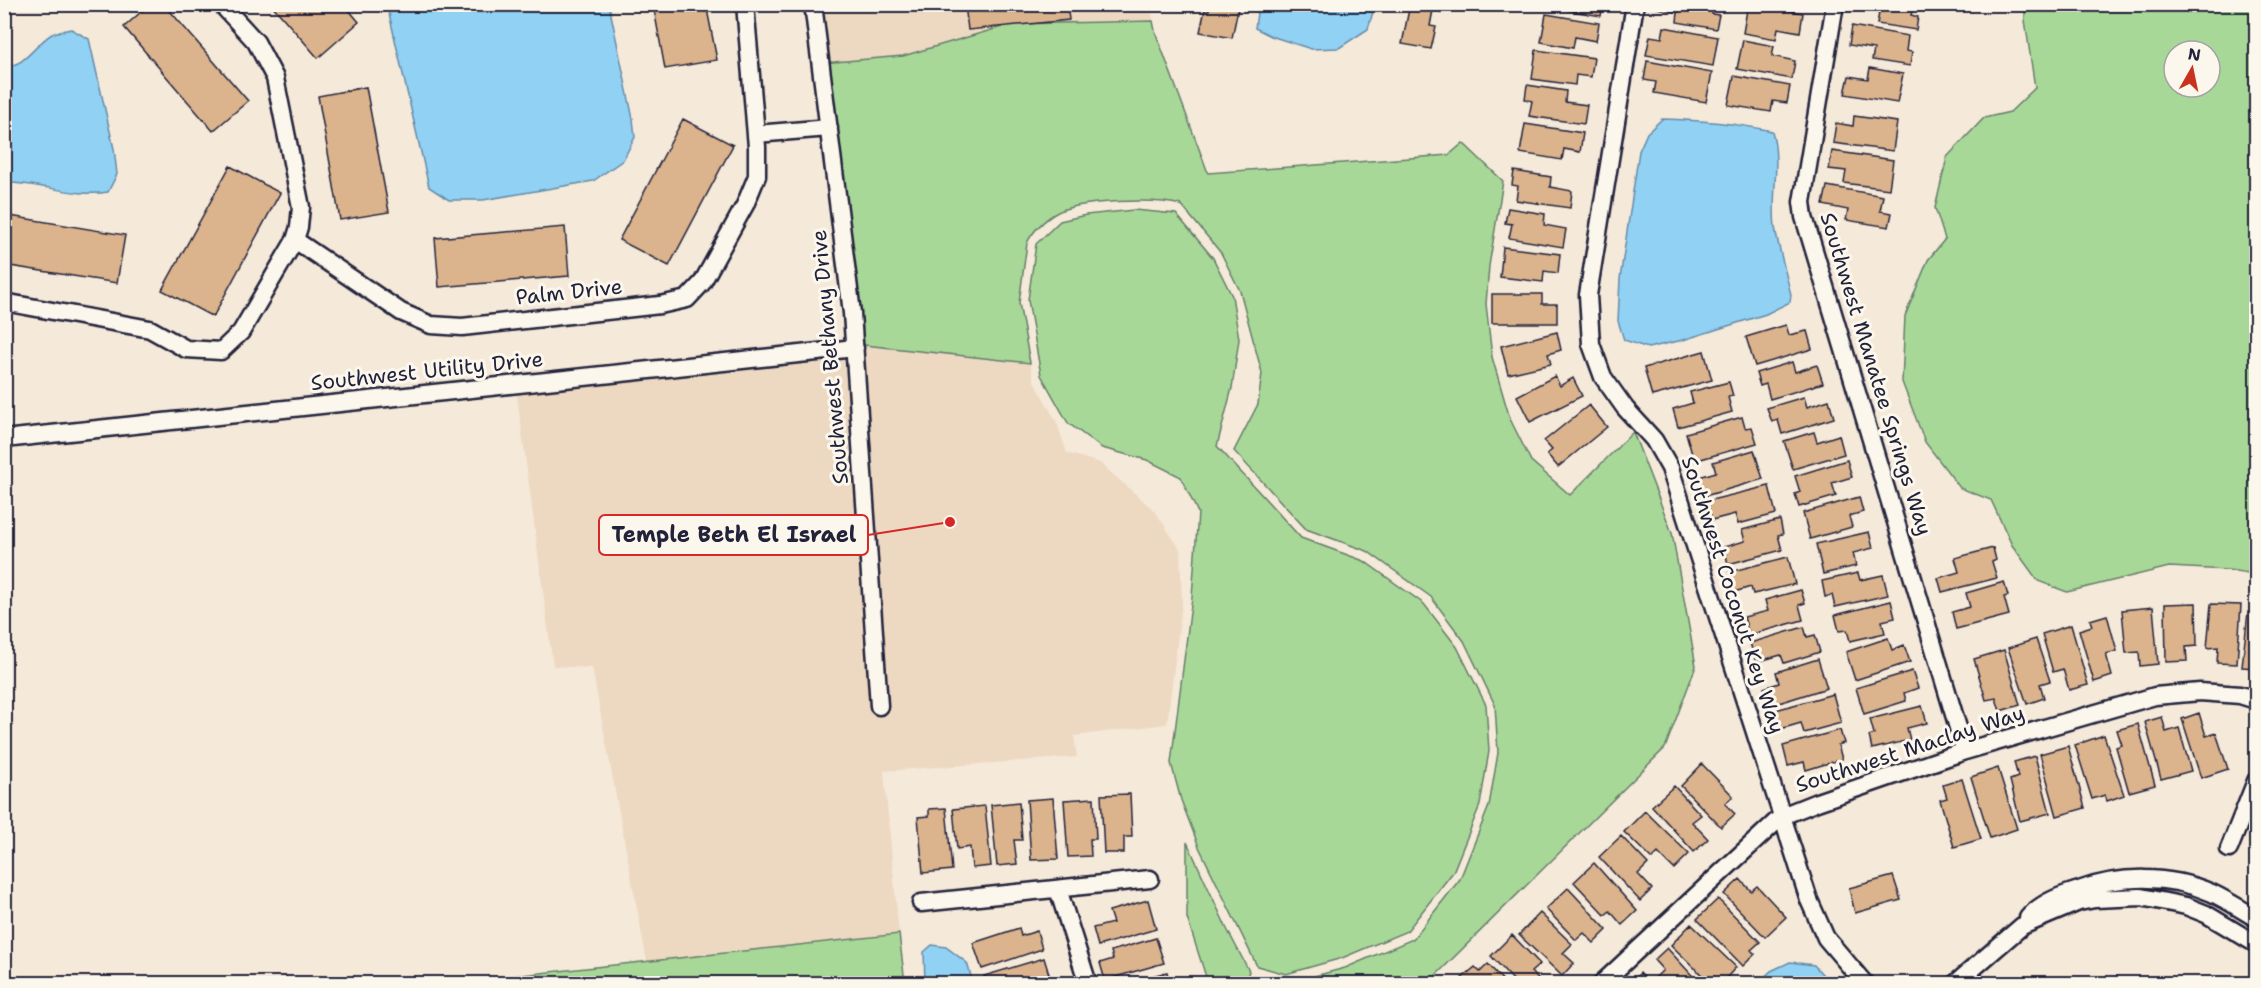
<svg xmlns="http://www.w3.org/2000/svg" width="2261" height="988" viewBox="0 0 2261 988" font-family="'Shantell Sans',sans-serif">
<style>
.built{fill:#edd9c2}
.green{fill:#a8d898;stroke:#657d6a;stroke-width:1.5;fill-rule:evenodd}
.water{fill:#91d1f3;stroke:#658ba9;stroke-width:1.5}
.building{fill:#dbb38c;stroke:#22223b;stroke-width:1.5}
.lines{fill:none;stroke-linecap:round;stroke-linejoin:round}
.street-casing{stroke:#22223b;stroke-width:21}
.street{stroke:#fbf7ec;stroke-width:16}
.labels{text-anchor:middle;stroke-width:6;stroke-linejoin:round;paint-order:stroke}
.street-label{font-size:21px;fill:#22223b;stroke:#fbf7ec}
.leader{fill:none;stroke:#d62828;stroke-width:2}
.callout-dot{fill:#d62828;stroke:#fbf7ec;stroke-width:2}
.callout{fill:#fbf7ec;stroke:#d62828;stroke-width:2}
.callout-label{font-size:22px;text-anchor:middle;font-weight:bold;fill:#22223b}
</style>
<rect width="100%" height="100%" fill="#f5e9d9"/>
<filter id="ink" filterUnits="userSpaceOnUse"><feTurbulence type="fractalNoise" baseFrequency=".0167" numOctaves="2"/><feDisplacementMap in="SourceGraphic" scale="12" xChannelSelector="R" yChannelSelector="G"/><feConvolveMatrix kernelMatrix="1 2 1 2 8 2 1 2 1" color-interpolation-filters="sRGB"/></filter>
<g filter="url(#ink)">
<!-- built -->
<path class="built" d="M818 5H1151L1153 21 1012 24 903 56 823 63Z
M834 341 1030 363 1034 381 1057 423 1067 453 1100 463 1155 511 1180 549 1182 603 1167 724 1074 736 1077 757 884 771 899 934 647 962 592 668 553 666 516 388Z"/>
<!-- green -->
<path class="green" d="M2025 5H2256V574L2228 570 2169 567 2067 592 2038 581 2012 545 1991 500 1960 488 1925 442 1902 382 1905 316 1928 260 1945 239 1935 208 1947 157 1984 118 2010 112 2035 88 2025 20ZM2174 51H2210V87H2174Z
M1153 21 1155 31 1208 173 1449 155 1463 143 1503 181 1489 266 1486 304 1492 357 1510 419 1531 461 1570 495 1633 432 1672 533 1696 666 1665 748 1428 983H1304L1315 976 1345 968 1413 939 1460 879 1489 806 1498 753 1495 705 1464 641 1431 597 1367 551 1306 529 1234 451 1258 404 1262 373 1240 291 1221 253 1181 205C1156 198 1078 200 1056 213 1045 219 1032 232 1027 243L1019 303 1030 363 846 343 823 63 903 56 1012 24Z
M1134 210 1176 214 1213 258 1232 296 1239 339 1232 388 1217 446 1301 538 1364 561 1424 604 1457 647 1486 705 1489 751 1480 805 1453 872 1407 931 1342 958 1286 974 1257 966 1199 847 1181 800 1171 763 1192 597 1198 513 1181 477 1147 460 1102 448 1068 423 1041 375 1028 300 1036 244 1060 221 1086 215Z
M1187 842 1227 929 1249 971 1245 983H1208L1187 918Z
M899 934 905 983H449Z"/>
<!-- water -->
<path class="water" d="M387 5H609L633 119 635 137 623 160 593 181 483 200H449L429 187Z
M1258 5V4L1375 5 1368 29 1339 48 1311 49 1271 36 1255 28Z
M71 29 89 39 114 149 117 174 108 192C76 198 38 182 5 183V66C25 67 36 43 52 34 57 31 65 31 71 29Z
M1662 119C1699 120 1735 123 1772 131 1781 161 1771 195 1775 227 1779 250 1786 273 1791 295L1790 302 1766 314 1683 340 1648 348 1624 340 1618 321 1620 279 1639 151 1647 133Z
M932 945 946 947 967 963 973 983H925L924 952Z
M1790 962 1814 965 1830 983H1758L1771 971Z"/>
<!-- building -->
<path class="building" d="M150 4H164L248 101 213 131 124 27Z
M271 4H344L359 22 318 58Z
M653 4H706L717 60 665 69Z
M965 4H1067L1069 20 968 30Z
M1211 4H1239L1232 38 1200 32 1205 9 1209 10Z
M1410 4H1442L1441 12 1433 10 1430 26 1436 27 1431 49 1402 44Z
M1547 4H1603L1601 16 1546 7Z
M1657 4H1714L1712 14 1719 15 1716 29 1677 22 1678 12 1657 8Z
M1748 4 1803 13 1800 32 1778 28 1776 39 1743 33Z
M1859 4H1914L1911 15 1918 17 1916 30 1877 24 1879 13 1858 9Z
M1546 14 1599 23 1596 41 1575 37 1573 48 1541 42Z
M1852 26 1908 36 1906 51 1912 52 1910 66 1872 60 1874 49 1849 45Z
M1664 27 1718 37 1713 66 1646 55 1650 36 1662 38Z
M1743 40 1774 46 1772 56 1795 61 1792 79 1737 69Z
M1536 50 1594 58 1591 77 1576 75 1575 85 1532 79Z
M1647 61 1712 73 1706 102 1654 93 1656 82 1644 80Z
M1870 68 1903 74 1897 103 1845 94 1849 76 1868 79Z
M1734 76 1790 86 1787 103 1773 101 1771 112 1728 105Z
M1527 85 1566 91 1565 102 1587 105 1584 124 1529 116 1532 101 1525 99Z
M366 87 389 212 340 220 318 96Z
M1854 116 1897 122 1893 151 1833 143 1836 123 1853 126Z
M683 119 733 145 669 266 619 240Z
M1525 124 1583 133 1580 152 1564 149 1562 160 1520 153Z
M1832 151 1893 160 1889 189 1844 183 1846 171 1829 169Z
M230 166 280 193 213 317 162 290Z
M1514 171 1551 177 1550 187 1572 191 1570 208 1516 200 1518 186 1512 185Z
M1827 186 1883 196 1880 211 1892 213 1889 227 1846 220 1848 210 1823 205Z
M1508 208 1545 214 1544 225 1566 229 1563 247 1509 238 1512 224 1505 223Z
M4 215 125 235 117 283 4 265Z
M565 227 569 276 439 287 435 238Z
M1503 247 1560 254 1558 273 1544 271 1543 282 1500 277Z
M1492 294H1542V304H1557V323H1492Z
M1786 325 1789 335 1807 331 1812 349 1755 366 1746 337Z
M1557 332 1561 350 1548 354 1551 364 1508 374 1501 346Z
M1704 351 1712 380 1652 396 1644 368Z
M1792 362 1795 372 1817 365 1823 383 1770 399 1766 384 1760 386 1756 373Z
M1555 376 1560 386 1573 378 1582 396 1530 422 1517 396Z
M1729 382 1733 396 1728 397 1732 412 1678 427 1673 409 1693 403 1690 392Z
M1804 397 1807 407 1829 400 1834 418 1782 434 1778 420 1772 422 1767 408Z
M1589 405 1607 427 1558 467 1547 454 1552 450 1544 441Z
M1742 417 1745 428 1752 427 1757 443 1694 461 1686 433Z
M1814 432 1817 442 1839 435 1844 454 1793 469 1784 441Z
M1754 450 1763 479 1705 496 1699 477 1716 472 1713 462Z
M1847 460 1852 477 1832 483 1836 496 1799 507 1795 494 1800 492 1795 476Z
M1769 486 1776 514 1738 524 1735 514 1712 520 1707 501Z
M1859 497 1863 512 1849 516 1852 527 1810 539 1803 513Z
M1780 520 1783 534 1778 535 1782 550 1728 564 1724 547 1745 541 1742 530Z
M1869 532 1873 548 1853 553 1856 566 1823 574 1816 544Z
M1993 548 1996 560 1992 562 1997 578 1942 592 1938 578 1959 572 1955 558Z
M1788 557 1795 584 1753 594 1751 587 1734 592 1729 572Z
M1858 573 1860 580 1883 575 1888 595 1835 607 1832 595 1825 597 1822 581Z
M2004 582 2008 596 2004 597 2009 615 1956 629 1952 612 1970 607 1966 593Z
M1801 590 1805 603 1799 605 1803 620 1749 635 1744 617 1768 611 1765 600Z
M1891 601 1895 618 1882 621 1885 633 1850 641 1847 630 1839 631 1835 615Z
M2196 603 2197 646 2186 647 2187 661 2166 662 2165 604Z
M2211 604 2241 605 2237 664 2217 663 2218 647 2207 648Z
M2153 607 2158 664 2140 666 2139 652 2126 653 2122 610Z
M2248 612 2256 613V668L2242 667Z
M2107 615 2117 651 2106 654 2112 676 2094 682 2079 630 2092 626 2090 620Z
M2071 625 2088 685 2069 690 2063 669 2053 672 2042 634Z
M1804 627 1807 637 1815 635 1820 652 1784 663 1781 655 1756 662 1750 643Z
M1888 638 1892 650 1904 645 1910 662 1855 680 1846 652Z
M2036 639 2050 681 2040 684 2044 698 2027 704 2008 648Z
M2004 650 2020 705 2000 711 1996 698 1986 700 1974 659Z
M1818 659 1827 688 1769 706 1764 688 1779 683 1776 672Z
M1912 671 1918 688 1904 693 1906 701 1864 714 1856 688Z
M1833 694 1841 723 1804 733 1801 723 1777 730 1772 711Z
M1922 706 1927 723 1907 728 1910 740 1872 749 1869 736 1874 734 1870 719Z
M2199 713 2206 736 2216 733 2228 769 2201 778 2182 719Z
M2162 717 2166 732 2179 728 2191 771 2161 779 2145 722Z
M2138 724 2155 785 2129 792 2116 747 2122 745 2117 730Z
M1840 730 1844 743 1838 745 1842 759 1806 770 1804 762 1788 766 1783 746Z
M2104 735 2124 795 2107 801 2105 795 2092 799 2075 745Z
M2068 746 2085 808 2057 816 2040 754Z
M2035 756 2050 813 2020 821 2010 780 2018 777 2014 762Z
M1702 764 1733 796 1725 804 1735 814 1721 827 1681 786Z
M1998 768 2017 829 1990 838 1971 777Z
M1962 779 1981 839 1954 847 1940 800 1947 798 1943 785Z
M1674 786 1701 815 1692 822 1708 839 1694 852 1652 806Z
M1130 794 1132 837H1124V853H1104L1101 795Z
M1053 798 1058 859 1031 860 1027 800Z
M1094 798 1096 839H1090L1091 856 1068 857 1064 800Z
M1019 802 1022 840H1014L1017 864 997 866 991 805Z
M985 806 991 866 972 868 970 847 957 849 953 809Z
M946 808 952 870 923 873 918 817 929 816V809Z
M1645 811 1689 854 1674 869 1658 853 1652 859 1624 832Z
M1621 836 1648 864 1638 874 1652 889 1640 901 1599 857Z
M1594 863 1637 911 1622 925 1610 911 1605 915 1574 882Z
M1893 876 1901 900 1855 913 1849 888Z
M1740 879 1751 891 1757 886 1786 917 1765 937 1724 894Z
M1568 888 1607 930 1594 943 1584 933 1576 940 1546 909Z
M1718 899 1760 942 1751 950 1755 954 1743 966 1697 919Z
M1148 900 1156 929 1098 946 1093 928 1113 923 1109 911Z
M1540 913 1572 944 1563 953 1574 963 1562 976 1519 935Z
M1691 924 1736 967 1721 984H1711L1671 945Z
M1019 928 1021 936 1037 931 1042 949 982 969 973 943Z
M1512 935 1540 964 1531 972 1543 984H1517L1491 956Z
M1156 938 1164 963 1105 980 1100 963 1113 959 1111 951Z
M1667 948 1700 984H1658L1654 979 1663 970 1654 960Z
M1044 958 1052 984H986L984 976Z
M1488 964 1506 984H1467L1462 978 1475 967 1480 972Z
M1167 972 1170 984H1123Z
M1640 973 1650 984H1629Z"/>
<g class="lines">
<defs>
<path id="street" d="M813 4 852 313 879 706
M1635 4 1588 295 1591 344 1603 377 1625 408 1654 440 1670 468 1809 900 1826 938 1865 984
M1835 4 1802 202 1804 217 1965 751
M756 134 829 128
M295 240 401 312 431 325 462 327 660 305 687 299 702 283 745 205 757 176V147L745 4
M4 302 150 329 186 349 221 351 241 332 295 240 299 227 301 207 275 78 256 42 221 4
M4 439 855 348
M2229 849 2256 781
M1058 889 1088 984
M921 903 1150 879
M2028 918C2039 904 2059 896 2076 891 2119 875 2169 874 2212 893 2227 900 2242 910 2256 918
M1601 984 1782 816 1817 802 1965 751 2155 696 2200 692 2240 695 2256 700
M1955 984 2022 926 2079 902 2095 899 2141 897 2186 906 2206 914 2256 944"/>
</defs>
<!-- street casing -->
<use href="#street" class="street-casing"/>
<!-- street -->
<use href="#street" class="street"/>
</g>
</g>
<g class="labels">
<!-- street labels -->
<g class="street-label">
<text transform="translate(569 292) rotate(-6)" y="7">Palm Drive</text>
<text transform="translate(830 357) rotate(-95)" y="7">Southwest Bethany Drive</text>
<text transform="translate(427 371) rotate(-6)" y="7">Southwest Utility Drive</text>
<text transform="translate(1876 374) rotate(73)" y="7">Southwest Manatee Springs Way</text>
<text transform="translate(1733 595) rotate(72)" y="7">Southwest Coconut Key Way</text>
<text transform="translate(1910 749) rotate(-18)" y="7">Southwest Maclay Way</text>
</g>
</g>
<!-- callouts -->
<path class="leader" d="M950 522L868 535"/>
<circle class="callout-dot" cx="950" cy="522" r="6"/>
<rect class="callout" x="599" y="515" width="269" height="40" rx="6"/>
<g class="callout-label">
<text x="734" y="542">Temple Beth El Israel</text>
</g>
<!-- margin -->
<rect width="2261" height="988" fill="none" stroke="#fbf7ec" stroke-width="24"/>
<rect x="12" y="12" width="2237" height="964" fill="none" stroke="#22223b" stroke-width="2" filter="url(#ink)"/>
<!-- north arrow -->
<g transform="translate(2192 69) rotate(9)"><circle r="28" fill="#fbf7ec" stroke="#a4a2a5" stroke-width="1.5"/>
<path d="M0-4.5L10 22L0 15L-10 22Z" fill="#c8321e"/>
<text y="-9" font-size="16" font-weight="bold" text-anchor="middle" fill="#22223b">N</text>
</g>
</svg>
